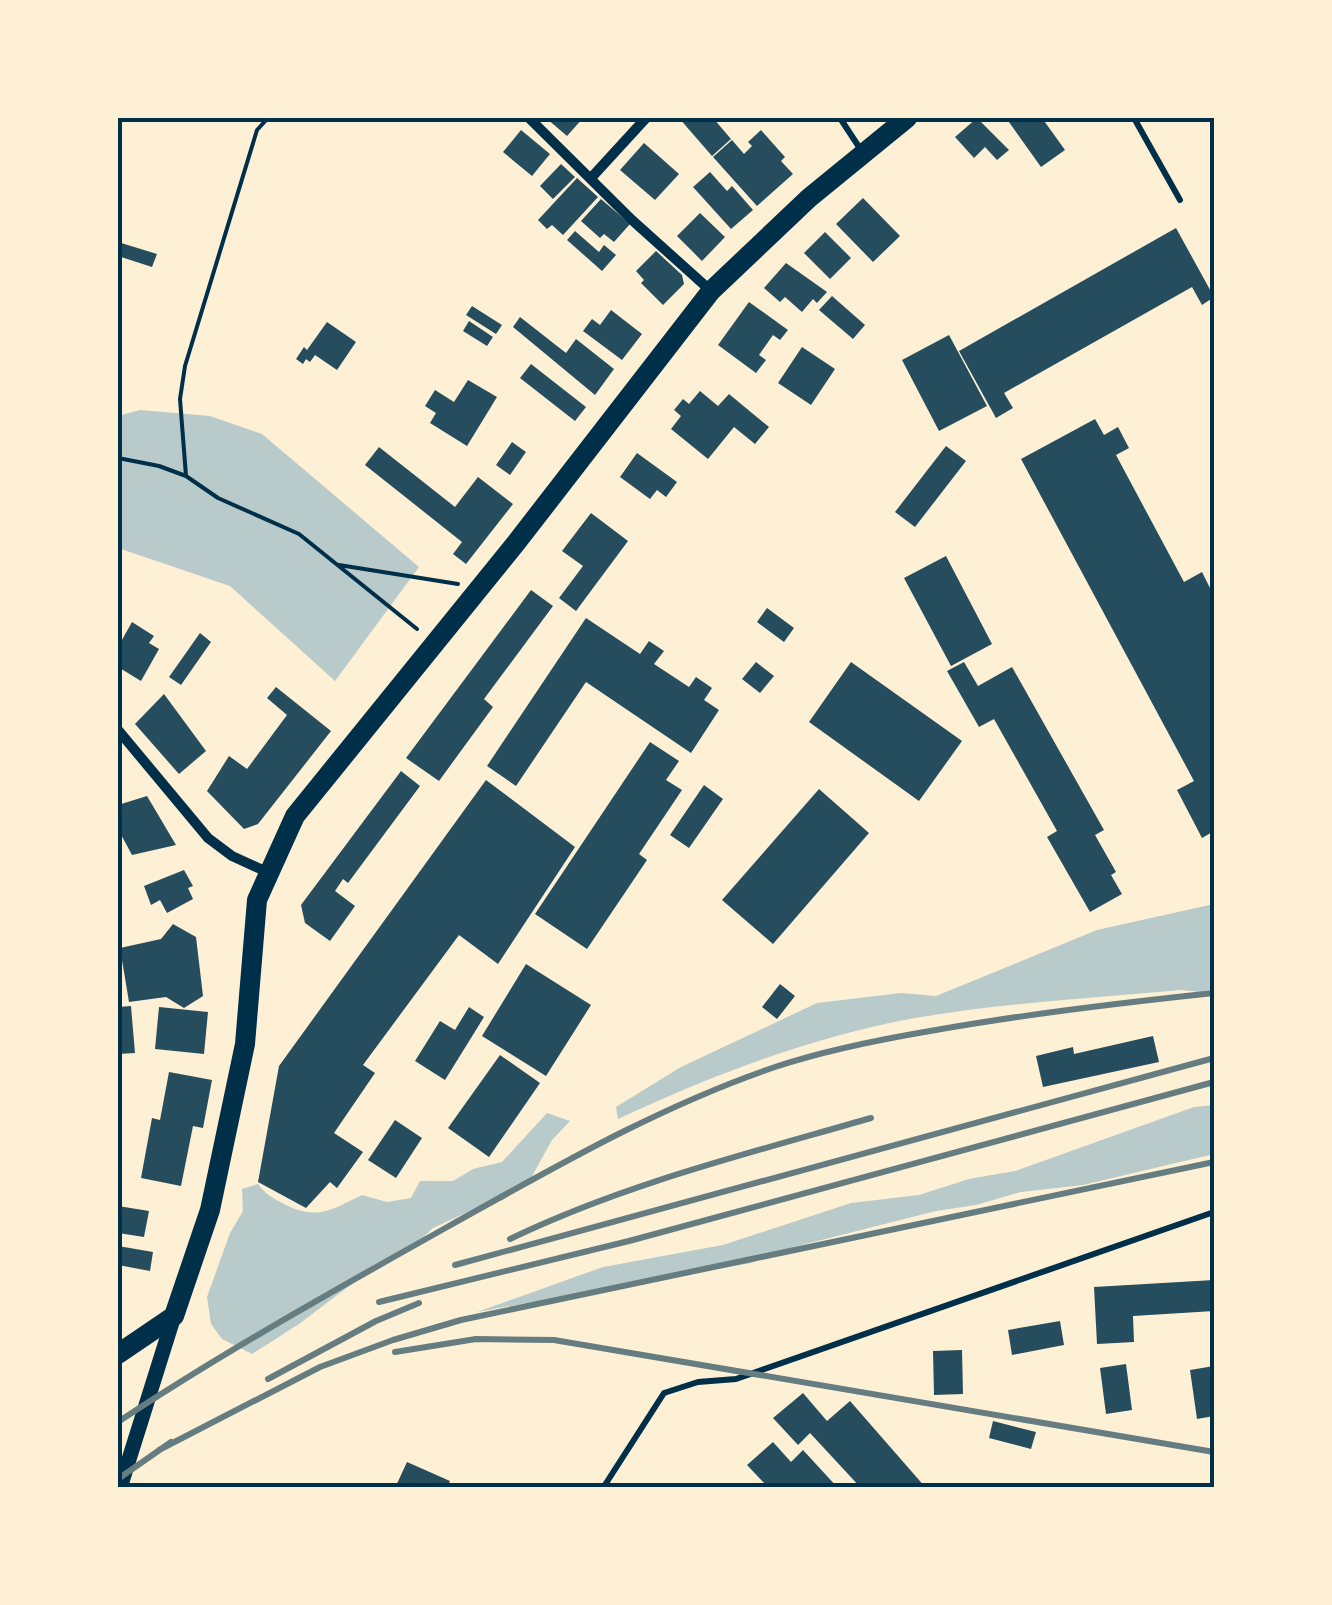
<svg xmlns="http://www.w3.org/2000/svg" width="1332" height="1605" viewBox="0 0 1332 1605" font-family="'IBM Plex Sans',sans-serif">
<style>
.green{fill:#b9caca}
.building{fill:#264d5e}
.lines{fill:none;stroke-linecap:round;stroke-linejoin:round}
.path{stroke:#003049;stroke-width:4}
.service{stroke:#003049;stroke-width:6}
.minor{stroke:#003049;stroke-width:10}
.tertiary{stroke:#003049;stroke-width:15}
.primary{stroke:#003049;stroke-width:20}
.rail{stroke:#657d81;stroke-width:6}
.neatline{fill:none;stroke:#003049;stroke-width:4}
</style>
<rect width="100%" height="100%" fill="#fdf0d5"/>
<!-- green -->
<path class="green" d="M140 410 210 416 262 434 419 567 335 681 230 586 118 548V416Z
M1214 904V989L1201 992 1181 990C1093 998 1002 1003 915 1018 811 1037 713 1075 618 1119L616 1107 681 1067 817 1003 901 993 936 996 1097 930Z
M1214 1105V1154L1083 1185 1021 1192 976 1205 936 1211 782 1250 751 1263 477 1312 603 1267 723 1245 851 1203 919 1195 969 1179 1015 1171 1194 1107Z
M547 1113 570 1121 552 1140 530 1180 503 1200 487 1203 433 1228 411 1248 373 1268 299 1324 252 1354 222 1339 211 1324 207 1297 230 1233 243 1211 242 1189 258 1184C265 1194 273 1198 284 1204 317 1221 331 1210 362 1195L387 1202 411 1198 420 1181H453L473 1169 502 1162Z"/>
<!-- building -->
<path class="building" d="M546 118H583L567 136Z
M679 118H713L731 139 712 156Z
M977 118 1009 150 997 160 985 147 974 158 955 137Z
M1006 118H1042L1065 150 1041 167Z
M521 130 550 154 532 176 503 152Z
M761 130 785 157 781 161 793 174 757 206 713 157 732 140 744 154 752 146 748 142Z
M644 143 679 174 655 200 620 170Z
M561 164 575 177 553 199 540 186Z
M710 172 727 191 732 186 753 210 731 229 693 187Z
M577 178 598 197 563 235 552 225 547 229 538 220Z
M863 198 900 236 873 262 836 224Z
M601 199 630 224 614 242 604 234 600 238 581 221Z
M700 213 725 237 702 261 677 236Z
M1176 228 1214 297 1202 305 1192 287 1004 393 1013 408 996 418 959 351Z
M575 231 599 252 604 245 616 255 602 271 567 240Z
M825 232 851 258 830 279 804 253Z
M118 242 157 254 152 267 118 256Z
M656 251 682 275 684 284 663 305 641 283 644 280 636 271Z
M786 263 827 292 817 303 813 299 802 312 785 297 780 302 764 288Z
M832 296 865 325 853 339 819 310Z
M749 302 788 330 780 340 773 335 759 355 766 360 756 373 718 345Z
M472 306 502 325 496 334 466 315Z
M611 310 642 334 622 360 583 331 592 319 600 325Z
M520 317 566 353 576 339 614 369 595 395 513 327Z
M469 321 493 337 487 346 463 331Z
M327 322 356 342 337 370 315 355 310 362 306 359 303 364 296 359 304 347 307 350Z
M949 335 987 406 939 431 902 360Z
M802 347 835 369 811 405 778 383Z
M531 364 586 407 575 421 520 378Z
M468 380 497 397 467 446 430 423 436 413 425 406 435 390 454 402Z
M700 391 718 406 729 394 769 427 755 444 734 427 708 459 671 429 681 416 674 410 683 399 689 404Z
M1095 419 1104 435 1118 427 1129 448 1116 455 1184 582 1202 572 1214 596V831L1202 838 1177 790 1194 781 1021 459Z
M512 442 526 452 510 475 496 465Z
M946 446 966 461 915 527 895 512Z
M379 447 455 507 478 477 513 504 466 564 453 554 462 542 365 465Z
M637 453 677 482 666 497 657 490 650 499 620 477Z
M591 513 628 541 576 611 559 598 583 566 562 551Z
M946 556 992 644 951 666 904 578Z
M531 590 553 606 484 699 493 707 439 781 406 758Z
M767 608 794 628 784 642 757 622Z
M586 618 640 654 649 641 664 651 654 664 689 687 696 677 712 688 704 700 719 710 691 753 586 682 516 786 487 766Z
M132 622 154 636 149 643 159 649 141 681 118 667V647Z
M200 633 211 642 181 685 169 677Z
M756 662 774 676 760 693 742 679Z
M851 662 962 741 919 801 809 722Z
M964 662 978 686 1012 667 1104 830 1095 835 1116 872 1111 875 1122 894 1090 912 1047 837 1057 831 994 719 979 727 947 671Z
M276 687 331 731 258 824 244 829 207 791 229 756 247 769 287 715 267 698Z
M164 694 206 751 179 774 135 724Z
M650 742 679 761 666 780 682 790 639 854 647 860 587 949 535 914Z
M401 771 420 786 348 883 343 879 335 891 355 906 330 941 305 923 301 905Z
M486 780 575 847 498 964 459 935 363 1065 375 1073 334 1133 363 1152 337 1188 330 1182 306 1208 258 1182 279 1066Z
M704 785 723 799 689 848 670 835Z
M819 789 869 833 773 944 722 900Z
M147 796 176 845 132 855 118 829V805Z
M184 870 193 886 188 888 193 899 167 913 160 900 151 905 144 886Z
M173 924 196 937 203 996 184 1008 166 997 129 1002 120 948 161 939Z
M526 964 591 1005 546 1076 482 1036Z
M780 984 795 996 777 1019 762 1007Z
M131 1006 135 1053 118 1054V1007Z
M159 1007 208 1012 204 1054 155 1049Z
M469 1007 484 1017 445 1080 415 1061 440 1021 455 1030Z
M1153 1036 1159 1062 1043 1087 1036 1056 1073 1047 1074 1054Z
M500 1055 540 1083 489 1157 448 1128Z
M169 1072 212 1080 203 1128 193 1126 181 1186 141 1178 152 1118 160 1120Z
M395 1120 422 1138 396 1178 368 1160Z
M118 1206 149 1211 144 1237 118 1233Z
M118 1246 153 1252 150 1271 118 1265Z
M1214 1280V1311L1133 1316 1134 1342 1097 1344 1094 1287Z
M1060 1321 1064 1345 1012 1355 1008 1330Z
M962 1350 963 1394 934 1395 933 1351Z
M1126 1364 1132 1410 1106 1414 1100 1368Z
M1214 1366V1416L1197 1419 1190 1370Z
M803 1393 827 1421 850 1401 926 1488H861L810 1433 798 1445 773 1418Z
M993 1421 1036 1432 1031 1449 989 1438Z
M773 1442 791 1462 803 1450 838 1488H763L766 1485 747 1465Z
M407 1462 450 1481 447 1488H395Z"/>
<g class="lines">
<!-- path -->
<path class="path" d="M118 458 159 466 186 476 218 498 299 534 417 629
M186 476 180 399 185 366 257 130 268 118
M339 565 458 584"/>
<!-- service -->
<path class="service" d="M840 118 861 150
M1134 118 1180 200
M603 1488 664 1393 698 1382 736 1379 1214 1212"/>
<!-- minor -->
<path class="minor" d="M529 118 632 220 711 291
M591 178 646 118
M118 730 208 838 232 856 269 873"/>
<!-- tertiary -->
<path class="tertiary" d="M120 1488 174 1316"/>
<!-- primary -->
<path class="primary" d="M118 1354 174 1316 210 1210 245 1044 257 900 295 816 516 543 711 291 809 198 907 118"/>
<!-- rail -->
<path class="rail" d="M510 1239C624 1184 750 1153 871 1118
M455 1265 1214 1058
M379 1302 629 1241 1214 1082
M395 1352 476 1339 554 1340 1214 1452
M268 1379 376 1321 419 1303
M118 1422C225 1351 337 1289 449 1226 555 1167 660 1106 775 1067 826 1050 877 1040 930 1031 1024 1014 1119 1003 1214 993
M159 1450 320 1367 393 1340 461 1320 1214 1162
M118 1479 171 1442"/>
</g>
<!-- border -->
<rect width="1332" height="1605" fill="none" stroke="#fdf0d5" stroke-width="240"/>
<rect x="120" y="120" width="1092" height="1365" class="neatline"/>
</svg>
